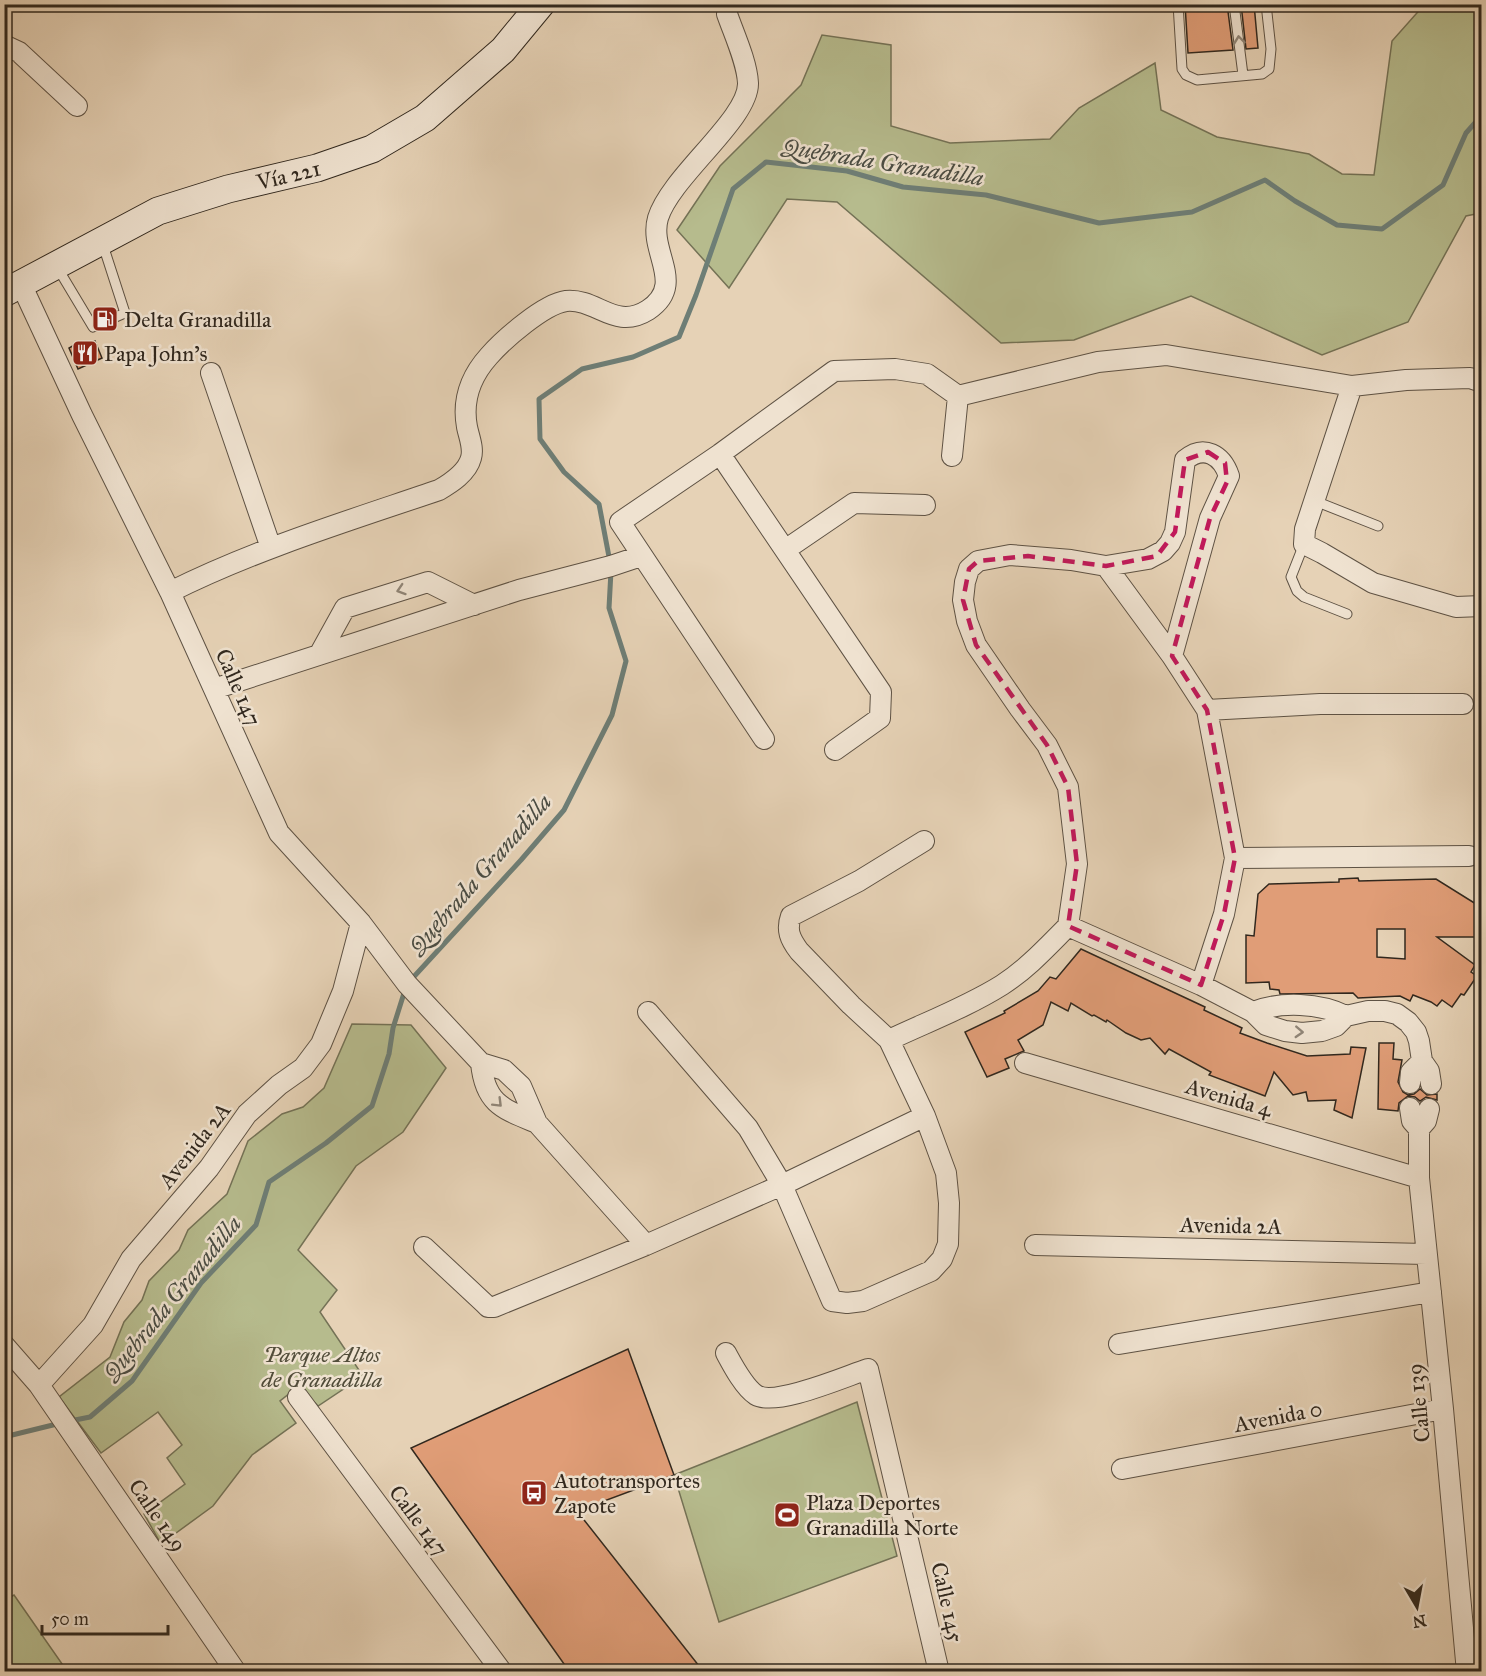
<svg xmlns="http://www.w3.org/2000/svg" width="1486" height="1676" viewBox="0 0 1486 1676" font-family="'IM FELL Great Primer',serif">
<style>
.green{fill:#b6bb8d;stroke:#747256;stroke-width:1.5}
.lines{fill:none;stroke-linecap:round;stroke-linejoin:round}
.stream{stroke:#6e7e76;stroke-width:5}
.building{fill:#e09d77;stroke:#31281e;stroke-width:1.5;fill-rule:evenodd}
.lane-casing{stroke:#5e5244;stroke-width:11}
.street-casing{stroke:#5e5244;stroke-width:22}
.secondary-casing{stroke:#31281e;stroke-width:29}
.lane{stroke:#efe2d0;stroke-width:9}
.street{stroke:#efe2d0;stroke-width:20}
.secondary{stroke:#efe2d0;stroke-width:27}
.oneway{stroke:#908577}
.marked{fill:none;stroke:#c2185b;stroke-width:4.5;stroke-dasharray:12 8;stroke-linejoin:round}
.labels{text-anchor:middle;stroke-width:5;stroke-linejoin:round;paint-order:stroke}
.street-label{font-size:22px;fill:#31281e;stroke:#efe2d0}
.poi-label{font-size:22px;fill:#31281e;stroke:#efe2d0;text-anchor:start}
.park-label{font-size:22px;font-style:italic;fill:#524d3a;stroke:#efe2d0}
.water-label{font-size:24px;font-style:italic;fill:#4a4c43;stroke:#efe2d0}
</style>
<rect width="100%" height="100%" fill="#e6d2b6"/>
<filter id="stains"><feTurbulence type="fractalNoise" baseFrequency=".00333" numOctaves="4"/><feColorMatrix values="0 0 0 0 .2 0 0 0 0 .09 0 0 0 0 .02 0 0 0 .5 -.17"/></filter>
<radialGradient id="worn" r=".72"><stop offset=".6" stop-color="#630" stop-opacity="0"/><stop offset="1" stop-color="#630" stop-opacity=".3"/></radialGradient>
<!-- green -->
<path class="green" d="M1424 5H1481V213L1466 216 1408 322 1322 355 1191 296 1074 340 1001 343 837 202 787 199 729 288 677 230 720 166 801 85 822 35 891 45V126L950 143 1050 139 1079 108 1155 63 1161 110 1217 137 1309 154 1342 174 1374 175 1392 41Z
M352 1024 411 1025 446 1068 403 1132 356 1166 298 1250 337 1290 320 1312 363 1376 318 1406 299 1386 280 1401 296 1423 252 1455 213 1506 161 1544 144 1514 185 1484 167 1458 182 1445 158 1412 101 1453 59 1397 110 1357 124 1322 142 1300 149 1281 179 1250 188 1230 227 1194 248 1141 282 1114 303 1107 324 1088Z
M857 1402 897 1556 719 1622 674 1475Z
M14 1595 67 1671H5V1600Z"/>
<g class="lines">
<!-- stream -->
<path class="stream" d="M610 562 599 504 564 472 540 439 539 399 582 369 633 357 679 337 696 295 733 189 766 162 847 171 903 187 986 195 1099 223 1192 212 1265 180 1295 201 1337 225 1382 229 1443 185 1466 133 1482 115
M409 982 521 860 564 810 612 715 626 661 609 608 611 571
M70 1421 90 1417 132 1381 201 1283 256 1225 269 1182 326 1143 372 1106 389 1054 393 1028 405 990
M4 1437 61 1423"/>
</g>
<!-- building -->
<path class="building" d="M1185 4H1227L1233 50 1188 53Z
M1241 4H1254L1258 48 1246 49Z
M81 341 84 346 95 341 102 358 78 369 69 348Z
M1358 878 1359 881 1436 879 1476 904V937H1437L1475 965 1471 972 1477 976 1464 995 1461 994 1452 1007 1442 1000 1437 1006 1431 1002 1413 995 1410 1001 1400 996 1358 998 1353 993 1280 994 1279 990 1270 989 1269 982 1246 983V935L1254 936 1258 894 1269 884 1339 882V879ZM1377 929H1405V959L1377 957Z
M1081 949 1205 1007 1204 1010 1242 1028 1240 1033 1267 1043 1307 1056 1350 1054 1351 1047 1366 1048 1352 1118 1334 1110 1336 1100 1308 1101 1306 1092 1293 1095 1274 1072 1265 1096 1209 1075 1211 1072 1169 1049 1165 1054 1150 1038 1141 1040 1126 1033 1107 1020 1106 1022 1094 1015 1092 1016 1071 1003 1068 1011 1051 1002 1043 1025 1018 1040 1024 1051 1005 1059 1009 1068 987 1077 965 1032 1005 1013 1004 1011 1038 991 1050 977 1056 979Z
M1379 1043H1394L1393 1059 1402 1060 1398 1082 1403 1092 1408 1095 1414 1094 1420 1089 1427 1095 1437 1094V1100L1426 1097 1420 1101 1415 1097 1408 1096 1399 1103 1398 1111 1378 1109Z
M628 1349 674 1475 577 1511 703 1671H569L411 1448Z"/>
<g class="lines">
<defs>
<path id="lane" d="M1178 4 1182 69 1186 75 1197 80 1262 74 1269 69 1271 49 1266 4
M1234 4 1243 75
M57 267 93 327 125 313 102 242
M1315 501 1378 526
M1304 544 1291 577 1297 591 1304 597 1347 614"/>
<path id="street" d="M4 45 19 52 77 106
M21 284 82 415 170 592 279 833 361 923 407 984 481 1063
M211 373 271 548
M1352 386 1305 529 1304 544 1322 553 1373 583 1456 607 1482 606
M720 454 881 692 880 718 835 750
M952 456 958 396 1098 362 1166 355 1352 386 1406 380 1470 378 1482 382
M785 550 854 503 925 505
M1106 566 1172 656 1207 710 1235 858 1224 914 1201 985
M170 592C256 549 348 521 439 490 451 483 467 473 471 458 474 448 469 437 467 427 462 400 471 376 489 356 504 339 544 304 566 301 597 298 615 331 648 310 687 284 648 252 658 218 671 176 749 119 748 83 747 62 734 34 727 14
M319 655 345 608 428 582 474 605
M214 689 519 590 611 566 641 556
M1207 710 1320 704H1463
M764 739 620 522 720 454 834 371 895 369 927 374 958 396
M1235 858 1469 856
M1068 926 1077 864 1068 787 1047 745 1020 709 976 645 967 621 963 600 965 582 969 569 978 561 1010 555 1071 560 1106 566 1148 559 1163 551 1170 543 1175 532 1185 460C1204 444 1222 455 1229 476L1210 518 1172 656
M648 1012 748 1128 782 1185 832 1301 847 1303 863 1301 931 1271 942 1259 948 1244 949 1203 946 1173 925 1116 889 1040 851 1005 799 951C790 939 786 930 791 916L859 881 924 841
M1253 1012C1281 1001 1320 1003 1346 1016
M889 1040C927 1022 967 1007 1002 985 1027 969 1047 947 1068 926L1201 985 1253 1012 1266 1025 1285 1031 1302 1033 1322 1031 1336 1026 1346 1016 1368 1011H1385L1397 1014 1408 1022 1416 1032 1419 1041 1422 1061 1429 1071 1431 1084
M481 1063 504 1070 521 1086 537 1123 646 1245
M481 1063C485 1104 503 1109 537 1123
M1025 1063 1419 1178
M1410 1083 1411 1072 1422 1061
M1410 1108 1412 1121 1419 1129
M1419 1129V1178L1443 1409 1467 1672
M1419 1129 1426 1121 1429 1109
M1035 1245 1426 1254
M424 1247 484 1303 488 1307H494L646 1245 782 1185 925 1116
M1119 1344 1431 1292
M4 1345 39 1385 236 1672
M726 1353C733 1366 744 1387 756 1395 776 1407 846 1376 868 1369L939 1672
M39 1385 93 1325 131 1259 209 1168 247 1114 279 1085 303 1068 321 1044 343 991 361 923
M298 1397 502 1672
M1122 1469 1443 1409"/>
<g id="secondary">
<path id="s1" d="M4 293 158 211 228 189 317 168 372 149 425 118 503 50 541 4"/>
</g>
</defs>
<!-- lane casing -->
<use href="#lane" class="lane-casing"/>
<!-- street casing -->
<use href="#street" class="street-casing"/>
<!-- secondary casing -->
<use href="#secondary" class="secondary-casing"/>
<!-- lane -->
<use href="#lane" class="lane"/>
<!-- street -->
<use href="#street" class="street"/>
<!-- secondary -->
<use href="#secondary" class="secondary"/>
</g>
<!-- one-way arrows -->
<defs><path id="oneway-chevron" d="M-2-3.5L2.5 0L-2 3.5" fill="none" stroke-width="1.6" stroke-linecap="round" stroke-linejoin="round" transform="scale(1.5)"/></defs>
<g class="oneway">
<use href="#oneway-chevron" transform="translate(1239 40) rotate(-97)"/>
<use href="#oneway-chevron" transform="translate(401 590) rotate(162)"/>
<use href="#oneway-chevron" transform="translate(1299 1032) rotate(3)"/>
<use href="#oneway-chevron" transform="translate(498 1103) rotate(45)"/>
</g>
<!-- marked area -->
<path class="marked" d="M1208 452 1225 463 1227 482 1210 518 1172 656 1207 710 1235 858 1224 914 1201 985 1068 926 1077 864 1068 787 1047 745 976 645 963 600 969 569 978 561 1028 556 1106 566 1157 556 1175 532 1185 460Z"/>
<!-- icons -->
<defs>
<symbol id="fuel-square" viewBox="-11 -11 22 22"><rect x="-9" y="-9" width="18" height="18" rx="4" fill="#8f2418" stroke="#efe2d0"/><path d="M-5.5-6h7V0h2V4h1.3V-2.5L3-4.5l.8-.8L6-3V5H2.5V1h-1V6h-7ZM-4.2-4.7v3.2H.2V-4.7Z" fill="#fff"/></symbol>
<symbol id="restaurant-square" viewBox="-11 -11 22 22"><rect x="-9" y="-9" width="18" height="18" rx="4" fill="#8f2418" stroke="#efe2d0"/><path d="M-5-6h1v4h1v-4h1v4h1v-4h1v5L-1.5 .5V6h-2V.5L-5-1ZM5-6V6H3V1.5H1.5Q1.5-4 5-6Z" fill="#fff"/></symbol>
<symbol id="bus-square" viewBox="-11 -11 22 22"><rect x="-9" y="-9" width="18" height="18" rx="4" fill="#8f2418" stroke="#efe2d0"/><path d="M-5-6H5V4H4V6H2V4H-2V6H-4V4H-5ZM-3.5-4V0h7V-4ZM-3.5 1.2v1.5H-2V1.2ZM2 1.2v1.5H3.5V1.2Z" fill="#fff"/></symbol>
<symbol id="stadium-square" viewBox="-11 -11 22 22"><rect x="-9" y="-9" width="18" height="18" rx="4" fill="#8f2418" stroke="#efe2d0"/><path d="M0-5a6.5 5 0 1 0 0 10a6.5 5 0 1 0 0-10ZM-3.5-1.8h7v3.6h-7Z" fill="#fff"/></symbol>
</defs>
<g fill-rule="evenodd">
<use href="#fuel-square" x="90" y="304" width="30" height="30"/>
<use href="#restaurant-square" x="70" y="338" width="30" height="30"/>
<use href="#bus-square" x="519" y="1478" width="30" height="30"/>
<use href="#stadium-square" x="772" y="1500" width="30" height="30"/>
</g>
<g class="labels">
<!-- street labels -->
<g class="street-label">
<text dy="8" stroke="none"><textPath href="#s1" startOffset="310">Vía 221</textPath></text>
<text transform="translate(239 687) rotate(66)" y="8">Calle 147</text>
<text transform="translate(1229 1097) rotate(16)" y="8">Avenida 4</text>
<text transform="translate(194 1145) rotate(-52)" y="8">Avenida 2A</text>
<text transform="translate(1231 1225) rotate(1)" y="8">Avenida 2A</text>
<text transform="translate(1418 1403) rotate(-96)" y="8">Calle 139</text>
<text transform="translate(1278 1416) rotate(-11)" y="8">Avenida 0</text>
<text transform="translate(158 1515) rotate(55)" y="8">Calle 149</text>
<text transform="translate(419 1520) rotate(53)" y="8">Calle 147</text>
<text transform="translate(948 1602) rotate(77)" y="8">Calle 145</text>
</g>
<!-- poi labels -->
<g class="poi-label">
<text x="124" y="327">Delta Granadilla</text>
<text x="104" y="361">Papa John's</text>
<text x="554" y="1488">Autotransportes<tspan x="554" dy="25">Zapote</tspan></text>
<text x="806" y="1510">Plaza Deportes<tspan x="806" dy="25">Granadilla Norte</tspan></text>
</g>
<!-- park labels -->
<g class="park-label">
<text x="322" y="1362">Parque Altos<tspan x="322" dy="25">de Granadilla</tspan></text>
</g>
<!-- water labels -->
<g class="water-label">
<text transform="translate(883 162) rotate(9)" y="8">Quebrada Granadilla</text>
<text transform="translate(480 874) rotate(-49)" y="8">Quebrada Granadilla</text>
<text transform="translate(172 1298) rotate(-51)" y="8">Quebrada Granadilla</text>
</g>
</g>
<!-- margin -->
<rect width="1486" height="1676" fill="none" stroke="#e6d2b6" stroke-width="24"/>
<rect x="6" y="6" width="1474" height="1664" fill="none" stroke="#31281e" stroke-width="3"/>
<rect x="12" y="12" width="1462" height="1652" fill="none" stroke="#31281e" stroke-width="1.5"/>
<!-- north arrow -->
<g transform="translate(1417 1607) rotate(170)" stroke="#efe2d0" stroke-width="4.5" paint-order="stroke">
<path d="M0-4.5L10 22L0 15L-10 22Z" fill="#31281e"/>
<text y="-9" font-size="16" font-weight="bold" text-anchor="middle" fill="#31281e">N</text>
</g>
<!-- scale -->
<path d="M42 1625v9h126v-9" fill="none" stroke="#31281e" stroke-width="3"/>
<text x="51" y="1625" font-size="18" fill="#31281e" stroke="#efe2d0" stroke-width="4.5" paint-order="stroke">50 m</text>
<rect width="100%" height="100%" filter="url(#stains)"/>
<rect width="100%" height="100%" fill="url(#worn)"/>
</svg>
